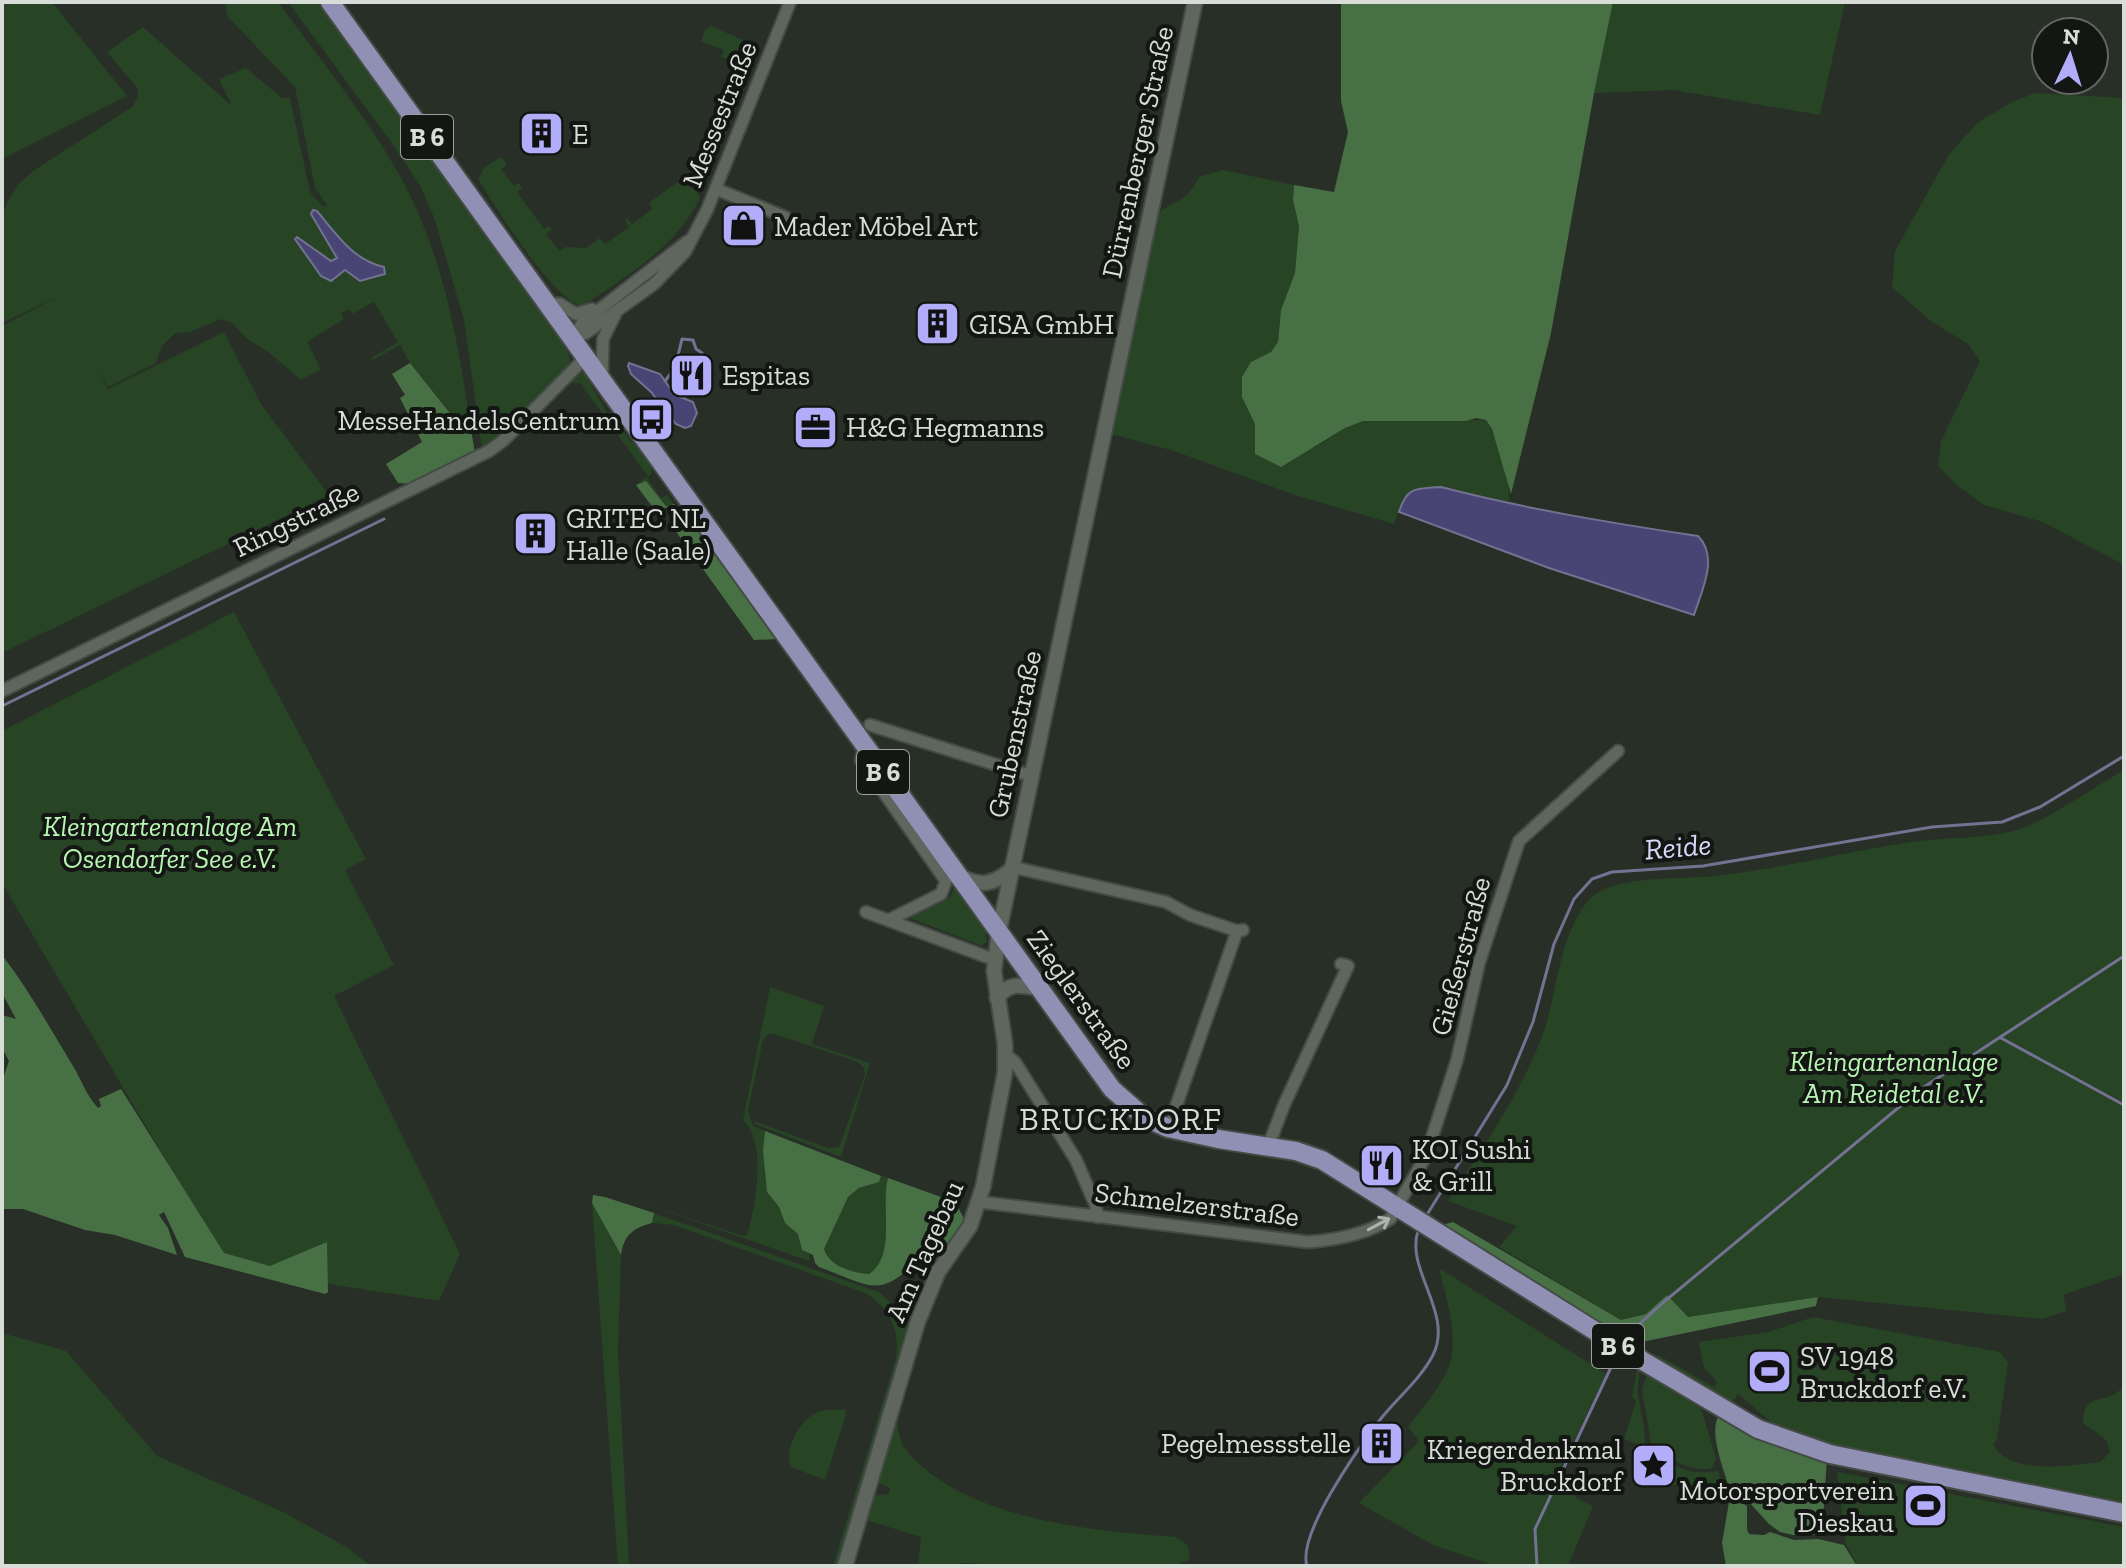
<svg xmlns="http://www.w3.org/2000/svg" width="2126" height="1568" viewBox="0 0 2126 1568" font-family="'Zilla Slab',serif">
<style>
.green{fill:#274425;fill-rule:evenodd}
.forest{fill:#487045}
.water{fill:#484474;stroke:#737292;stroke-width:2}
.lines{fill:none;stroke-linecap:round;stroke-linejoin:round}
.stream{stroke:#737292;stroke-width:3}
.minor-casing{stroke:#444b44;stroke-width:15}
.tertiary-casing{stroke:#444b44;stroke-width:18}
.primary-casing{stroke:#444b44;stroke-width:22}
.minor{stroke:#5e665d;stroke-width:11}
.tertiary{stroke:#5e665d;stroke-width:14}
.primary{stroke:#8f90b4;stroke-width:18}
.oneway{stroke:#adb3ad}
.labels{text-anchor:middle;stroke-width:8;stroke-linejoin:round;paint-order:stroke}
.shield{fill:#131613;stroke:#9da19d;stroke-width:2}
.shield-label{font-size:26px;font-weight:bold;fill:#d8ddd8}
.street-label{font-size:28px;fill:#d8ddd8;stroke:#131613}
.poi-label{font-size:28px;fill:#d8ddd8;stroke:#131613;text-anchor:start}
.park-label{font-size:28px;font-style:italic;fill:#b8f6b3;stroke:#131613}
.water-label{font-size:30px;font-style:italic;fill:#d9d8f9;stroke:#131613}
.quarter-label{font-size:32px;letter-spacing:2px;fill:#d8ddd8;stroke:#131613}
</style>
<rect width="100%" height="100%" fill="#282f27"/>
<!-- green -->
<path class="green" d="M2 2H52L127 96 2 159Z
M225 2H278C322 62 372 122 407 189 444 262 459 344 470 424L459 423 410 363 400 345 373 360 371 358 398 342 374 302 352 314 349 309 341 313 344 319 307 342 321 369 301 380 268 352 246 338 232 323 221 319 190 332 175 333 162 346 156 363 108 387 98 368 108 389 224 332 261 404 329 495 2 653V326L61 295 2 323V217L7 203 18 185 33 171 132 107 138 97V89L107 52 143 27 232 106 219 79 246 68 282 98H290L310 192 323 207 327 205 315 188 295 87 228 17ZM313 210 317 211C337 235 353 260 384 267L376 275 360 281 295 239 332 261 337 257 311 214Z
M288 2H318L567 349 570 361 565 370 510 428 482 450 464 320 435 220 421 187 394 146Z
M1613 2H1845L1820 115 1674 90 1594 93Z
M711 26 743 40 734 62 721 57 724 50 701 41 705 30Z
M749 63H751L723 140 708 174 704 167 744 66 747 67Z
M2035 93 2124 98V565L2043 522 1984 505 1958 486 1938 466 1941 441 1980 361 1968 344 1931 321 1892 287 1895 251 1948 156 1977 123 2012 102Z
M499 158H503L507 165 501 169 514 186 519 183 522 188 517 192 544 229 549 226 552 229 546 234 560 251 566 247 586 248 600 238 605 244 629 227 625 220 627 218 632 224 652 209 649 203 676 183C685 182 698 190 700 198 676 247 632 272 589 302L578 305C549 293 496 208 478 179L483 169Z
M1223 170 1294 185 1293 200 1299 226 1295 273 1281 310 1278 342 1271 352 1251 362 1242 397 1256 424 1314 448 1345 428 1363 421 1486 420C1497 437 1513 485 1508 505L1441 487 1404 496 1394 524 1295 495 1171 450 1111 434 1110 429 1154 217C1175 197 1184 207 1199 177Z
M580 372 585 374 607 413 652 465 651 474 647 478 661 498 667 495 674 504 667 506 646 481 636 485 648 476 580 383 564 384Z
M234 612 366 859 345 870 394 965 334 996 460 1254 439 1301 329 1284 222 1255 2 883V731Z
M2124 770V1274L2063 1295 2067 1311 2041 1319 1818 1297 1687 1317 1646 1314 1621 1320 1499 1247 1517 1226 1448 1201C1482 1148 1518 1098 1541 1039 1558 995 1557 940 1587 902 1609 874 1680 880 1714 876 1780 869 1845 852 1911 842 1950 836 1993 841 2030 825 2062 810 2093 788 2124 770Z
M954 887 985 930 987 941 982 946 910 918 912 914 951 896Z
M770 987 824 1006 812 1044 870 1063 841 1157 755 1124 754 1121 828 1148 839 1147 865 1075 864 1068 858 1062 774 1034H768L763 1040 748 1110 753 1126 765 1131 763 1151 767 1192 779 1207 785 1223 798 1234 802 1250 809 1254V1261L615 1193 743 1236 747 1235C756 1205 767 1143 743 1120Z
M881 1176 888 1178C880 1206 897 1255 869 1274 852 1273 830 1266 824 1249L848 1197 859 1188 879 1182Z
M592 1203 621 1255 618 1351 629 1566H618Z
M654 1213 881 1293 910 1323 840 1566H833L896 1358C900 1329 890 1308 865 1293L674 1225 652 1223Z
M1439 1268 1606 1374 1555 1480 1578 1499 1593 1506 1568 1566H1496L1433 1545 1359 1503 1419 1441 1408 1427C1420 1410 1438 1391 1447 1371 1461 1340 1446 1299 1439 1268Z
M1813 1317 2000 1352 2008 1363 1997 1440 1993 1444C2010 1477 2070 1465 2101 1462L2110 1451 2106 1440 2083 1423C2084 1389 2107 1407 2124 1386V1507L1843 1451 1784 1433 1738 1394 1729 1407 1656 1359 1658 1355 1714 1387 1717 1382 1704 1368 1699 1342 1768 1332Z
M2 1333 66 1351 157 1456 283 1512 348 1548 371 1566H2Z
M1638 1366C1641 1376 1637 1383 1638 1393 1640 1411 1646 1428 1645 1446L1624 1439 1636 1401 1632 1396Z
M1647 1374 1701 1408 1716 1458 1712 1468C1693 1473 1662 1458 1651 1443L1642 1390Z
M845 1409 846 1414 825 1480 791 1467C783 1450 800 1418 818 1412 827 1409 837 1410 845 1409Z
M892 1420 898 1424C898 1442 906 1452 920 1465 984 1521 1094 1531 1176 1537 1187 1543 1191 1547 1189 1560L1171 1566H1028L964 1563 951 1566H918L921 1537 863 1519 869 1496 889 1494 890 1488 876 1482Z
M1651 1456C1663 1457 1672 1465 1683 1469 1694 1474 1706 1472 1718 1471L1724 1490 1717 1494 1643 1478Z
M1837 1472 2124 1527V1566H1858L1846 1545Z"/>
<!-- forest -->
<path class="forest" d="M1341 2H1613L1594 93 1551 333 1511 494 1492 429 1486 420 1476 418 1466 421H1363L1345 428 1281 467 1255 454V424L1242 397V377L1251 362 1271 352 1278 342 1281 310 1295 273 1299 226 1293 200 1294 185 1334 192 1348 132 1341 101Z
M410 363 458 423 470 424 475 453 413 484 398 483 386 464 422 442 400 398 405 395 392 374Z
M646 481 666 506 674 504 691 519 777 639 754 640 672 526 675 517 667 507 657 513 636 485Z
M2 955C29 990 50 1028 73 1066 82 1081 86 1095 98 1108L101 1106 99 1099 121 1089 224 1253 270 1266 327 1242 328 1292 325 1294 185 1257 164 1212 159 1215 168 1228 177 1255 115 1235 85 1230 23 1209H2V1081L9 1061 2 1048V1015L16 1019 2 993Z
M765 1131 881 1176 879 1182 859 1188 848 1197 824 1249C829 1266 852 1273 869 1274 897 1255 880 1206 888 1178L955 1202 966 1222C955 1240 952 1256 928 1253 877 1298 880 1290 819 1267L815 1263 813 1255 802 1250 798 1234 785 1223 779 1207 767 1192 763 1151Z
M593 1195 605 1197 654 1213 652 1223C633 1228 624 1235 621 1255L592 1203Z
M1453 1222 1621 1320 1646 1314 1667 1295 1688 1317 1818 1297 1816 1306 1632 1344 1442 1225Z
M1718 1417 1827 1458 1822 1535H1793L1780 1532 1769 1524 1748 1501 1729 1488C1724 1469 1709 1435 1718 1417Z
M1730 1496 1747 1506V1529L1749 1534 1764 1535 1770 1532 1794 1540 1818 1539 1844 1545 1857 1566H1726L1722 1543Z"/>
<!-- water -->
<path class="water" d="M313 210 317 211C337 235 353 260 384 267L385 274 360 281 345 270 331 281 321 276 295 239 297 237 331 261 337 258 311 214Z
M629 363 660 374 675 395 693 402 697 413 691 426 685 428 676 424 651 392 631 374 628 366Z
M1441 487C1526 509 1611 523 1698 536 1719 557 1702 590 1694 615L1549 568 1399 512C1407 486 1416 489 1441 487Z"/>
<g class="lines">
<!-- stream -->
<path class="stream" d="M665 381 675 368 682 339 693 340 696 349 702 353 685 397
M2 706 384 519
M2001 1038 2124 1105
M1428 1213 1507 1085 1533 1022 1554 944 1574 899 1592 879 1612 872 1703 866 1932 827 2002 822 2040 807 2124 756
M1627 1335 1665 1301 1921 1089 2124 956
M1307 1566C1297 1534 1358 1449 1379 1421 1396 1399 1420 1380 1433 1355 1454 1313 1405 1270 1418 1231
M1537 1566 1535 1529 1614 1361"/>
<defs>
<path id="minor" d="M716 189 785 217
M549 303 560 304 576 314 592 309
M574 338 586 333 654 284 685 252 707 210 790 2
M574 338 582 323 688 241
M602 377 603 339 615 315
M2 691 489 451 504 440 587 356
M870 725 1032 776
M865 746 861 760 946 881 941 894 889 920
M1012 867 1166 902 1190 915 1237 931 1243 930
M866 912 995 960
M1005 1054 1015 1062 1076 1160 1096 1206 1097 1217
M1173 1115 1237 931
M1268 1147 1284 1105 1348 966 1341 964
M980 1202 1308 1242C1335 1240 1367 1234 1390 1219L1426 1156 1457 1060 1479 963 1519 841 1618 751"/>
<path id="tertiary" d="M959 876C981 887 993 885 1012 869
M997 998C1009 982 1020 985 1037 988
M845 1566 918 1321 938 1272 970 1226 983 1187 1005 1072V1044L994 971 999 931 1195 2"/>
<path id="primary" d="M330 2 1112 1089 1144 1117 1168 1128 1218 1139 1296 1151 1322 1160 1643 1361 1758 1429 1830 1454 2124 1513"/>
</defs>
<!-- minor casing -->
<use href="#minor" class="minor-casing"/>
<!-- tertiary casing -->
<use href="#tertiary" class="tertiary-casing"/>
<!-- primary casing -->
<use href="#primary" class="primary-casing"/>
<!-- minor -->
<use href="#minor" class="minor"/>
<!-- tertiary -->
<use href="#tertiary" class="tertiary"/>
<!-- primary -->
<use href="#primary" class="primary"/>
</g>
<!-- one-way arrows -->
<defs><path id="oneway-shaft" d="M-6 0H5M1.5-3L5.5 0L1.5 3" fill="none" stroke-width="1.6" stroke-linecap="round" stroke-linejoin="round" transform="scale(2)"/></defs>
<use class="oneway" href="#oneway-shaft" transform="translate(1379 1224) rotate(-28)"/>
<!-- icons -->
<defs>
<symbol id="building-square" viewBox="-11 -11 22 22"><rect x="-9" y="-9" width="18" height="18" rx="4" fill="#b2adf9" stroke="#131613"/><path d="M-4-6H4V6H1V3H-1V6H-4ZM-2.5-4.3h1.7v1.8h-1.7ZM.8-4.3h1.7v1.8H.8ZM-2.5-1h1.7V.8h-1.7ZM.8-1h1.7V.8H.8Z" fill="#111"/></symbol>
<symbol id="shop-square" viewBox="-11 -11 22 22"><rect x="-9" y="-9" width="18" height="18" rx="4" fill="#b2adf9" stroke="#131613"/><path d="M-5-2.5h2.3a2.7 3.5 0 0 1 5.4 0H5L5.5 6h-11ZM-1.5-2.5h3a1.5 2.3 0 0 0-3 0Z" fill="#111"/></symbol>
<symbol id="restaurant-square" viewBox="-11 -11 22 22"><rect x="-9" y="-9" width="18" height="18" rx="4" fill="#b2adf9" stroke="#131613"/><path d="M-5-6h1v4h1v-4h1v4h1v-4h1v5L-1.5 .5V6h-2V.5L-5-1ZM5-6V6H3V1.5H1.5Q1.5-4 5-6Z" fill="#111"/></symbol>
<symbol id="bus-square" viewBox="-11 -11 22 22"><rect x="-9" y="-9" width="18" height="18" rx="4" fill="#b2adf9" stroke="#131613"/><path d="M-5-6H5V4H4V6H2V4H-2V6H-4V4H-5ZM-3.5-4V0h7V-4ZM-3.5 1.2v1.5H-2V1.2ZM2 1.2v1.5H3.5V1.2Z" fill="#111"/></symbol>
<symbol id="office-square" viewBox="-11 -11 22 22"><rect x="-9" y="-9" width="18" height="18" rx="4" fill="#b2adf9" stroke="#131613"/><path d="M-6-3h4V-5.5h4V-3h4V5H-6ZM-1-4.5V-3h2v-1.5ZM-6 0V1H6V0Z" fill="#111"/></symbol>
<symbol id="stadium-square" viewBox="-11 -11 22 22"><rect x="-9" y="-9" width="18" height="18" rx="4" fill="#b2adf9" stroke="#131613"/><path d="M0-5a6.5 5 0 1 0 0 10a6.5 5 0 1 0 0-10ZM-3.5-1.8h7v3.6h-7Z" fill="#111"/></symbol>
<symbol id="sight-square" viewBox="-11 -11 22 22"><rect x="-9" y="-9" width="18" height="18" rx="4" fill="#b2adf9" stroke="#131613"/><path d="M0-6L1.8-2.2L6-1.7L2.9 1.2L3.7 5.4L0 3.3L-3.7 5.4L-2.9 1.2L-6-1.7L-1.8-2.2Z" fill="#111"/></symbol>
</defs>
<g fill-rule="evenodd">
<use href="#building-square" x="516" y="108" width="51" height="51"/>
<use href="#shop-square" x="718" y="200" width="51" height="51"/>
<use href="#building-square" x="912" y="298" width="51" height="51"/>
<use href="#restaurant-square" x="666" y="350" width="51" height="51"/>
<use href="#bus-square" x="626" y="394" width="51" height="51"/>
<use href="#office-square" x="790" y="402" width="51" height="51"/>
<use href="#building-square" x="510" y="508" width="51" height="51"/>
<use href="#restaurant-square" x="1356" y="1140" width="51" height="51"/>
<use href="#stadium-square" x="1744" y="1346" width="51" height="51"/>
<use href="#building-square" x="1356" y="1418" width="51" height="51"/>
<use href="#sight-square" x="1628" y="1440" width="51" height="51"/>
<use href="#stadium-square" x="1900" y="1480" width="51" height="51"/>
</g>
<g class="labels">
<!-- shield labels -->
<g class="shield">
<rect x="401" y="115" width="52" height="44" rx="6"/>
<rect x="857" y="750" width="52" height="44" rx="6"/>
<rect x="1592" y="1324" width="52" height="44" rx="6"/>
</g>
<g class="shield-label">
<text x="427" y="146">B 6</text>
<text x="883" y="781">B 6</text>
<text x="1618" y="1355">B 6</text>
</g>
<!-- street labels -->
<g class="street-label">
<text transform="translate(719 114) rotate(-68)" y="10">Messestraße</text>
<text transform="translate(1137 152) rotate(-78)" y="10">Dürrenberger Straße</text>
<text transform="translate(296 519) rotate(-26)" y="10">Ringstraße</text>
<text transform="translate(1014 734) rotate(-78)" y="10">Grubenstraße</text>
<text transform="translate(1460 956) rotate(-75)" y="10">Gießerstraße</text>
<text transform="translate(1082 999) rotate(54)" y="10">Zieglerstraße</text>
<text transform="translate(1197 1204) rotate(7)" y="10">Schmelzerstraße</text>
<text transform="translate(924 1251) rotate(-66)" y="10">Am Tagebau</text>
</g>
<!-- poi labels -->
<g class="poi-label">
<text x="572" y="144">E</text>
<text x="774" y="236">Mader Möbel Art</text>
<text x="969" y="334">GISA GmbH</text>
<text x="722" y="385">Espitas</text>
<text x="620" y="430" text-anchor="end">MesseHandelsCentrum</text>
<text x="846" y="437">H&amp;G Hegmanns</text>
<text x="566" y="528">GRITEC NL<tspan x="566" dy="32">Halle (Saale)</tspan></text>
<text x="1412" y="1159">KOI Sushi<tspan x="1412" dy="32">&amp; Grill</tspan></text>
<text x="1800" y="1366">SV 1948<tspan x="1800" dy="32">Bruckdorf e.V.</tspan></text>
<text x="1351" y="1453" text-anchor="end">Pegelmessstelle</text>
<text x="1622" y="1459" text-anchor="end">Kriegerdenkmal<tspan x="1622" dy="32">Bruckdorf</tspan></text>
<text x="1894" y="1500" text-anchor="end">Motorsportverein<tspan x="1894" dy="32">Dieskau</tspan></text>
</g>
<!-- park labels -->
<g class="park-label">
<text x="170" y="836">Kleingartenanlage Am<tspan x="170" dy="32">Osendorfer See e.V.</tspan></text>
<text x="1894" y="1071">Kleingartenanlage<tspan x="1894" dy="32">Am Reidetal e.V.</tspan></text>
</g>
<!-- water labels -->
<g class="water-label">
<text transform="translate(1678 847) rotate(-5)" y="10">Reide</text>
</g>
<!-- quarter labels -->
<g class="quarter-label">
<text x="1121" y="1130">BRUCKDORF</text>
</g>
</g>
<!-- border -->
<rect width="2126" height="1568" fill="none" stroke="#d8ddd8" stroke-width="8"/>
<!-- north arrow -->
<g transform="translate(2070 56) rotate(4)"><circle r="38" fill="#131613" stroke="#626662" stroke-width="2"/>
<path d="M0-6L14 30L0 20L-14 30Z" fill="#b2adf9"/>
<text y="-12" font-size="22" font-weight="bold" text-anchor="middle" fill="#d8ddd8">N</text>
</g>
</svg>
